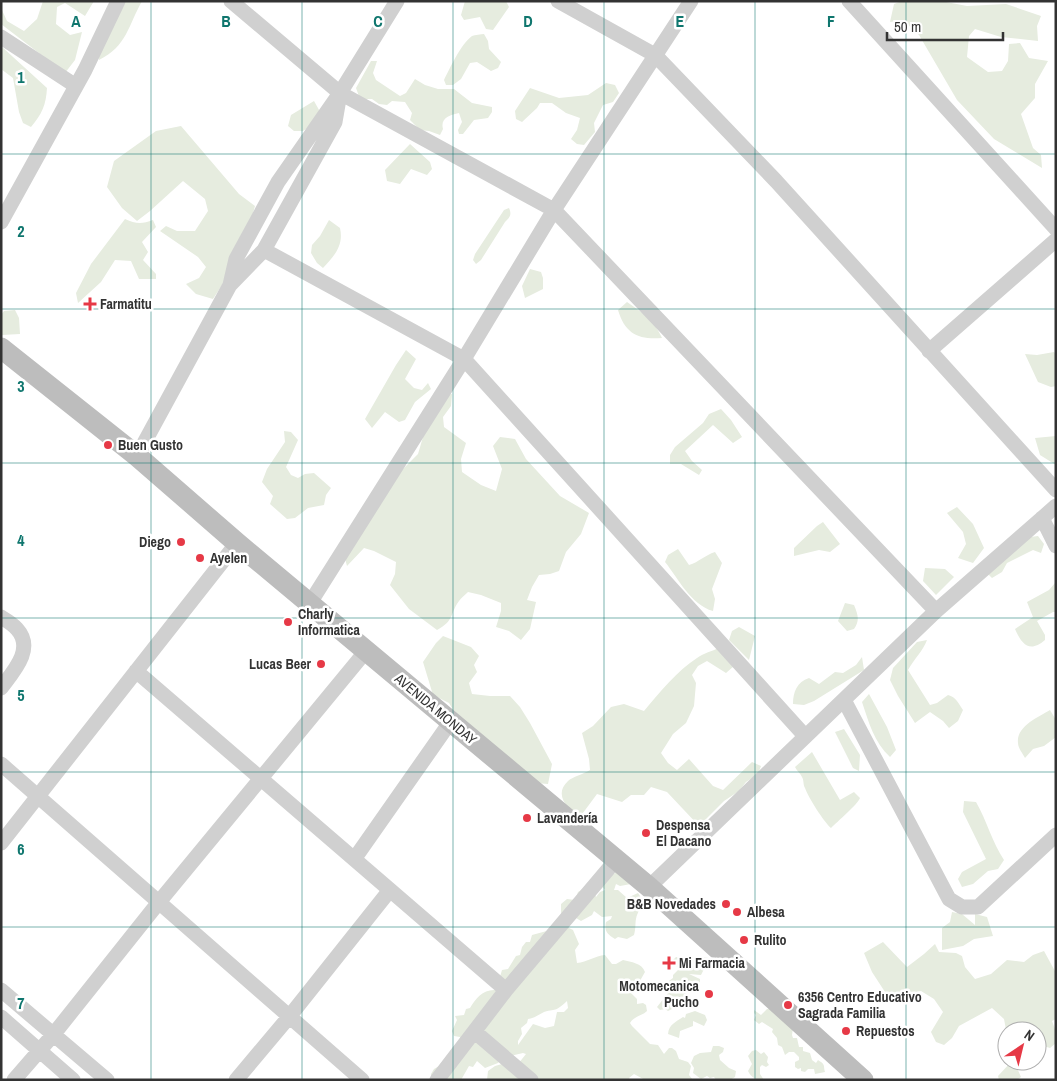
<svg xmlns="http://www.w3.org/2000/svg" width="1057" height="1081" viewBox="0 0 1057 1081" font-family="'Archivo Narrow',sans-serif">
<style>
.green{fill:#e6ecdf;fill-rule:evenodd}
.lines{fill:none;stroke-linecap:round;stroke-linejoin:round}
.minor{stroke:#d0d0d0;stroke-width:15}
.secondary{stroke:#bdbdbd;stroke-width:21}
.grid{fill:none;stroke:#0f766e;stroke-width:1;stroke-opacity:0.55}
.poi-dot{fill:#e63946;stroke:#fff;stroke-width:2}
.labels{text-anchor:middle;stroke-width:5;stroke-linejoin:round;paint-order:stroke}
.poi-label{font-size:14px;font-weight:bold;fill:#333;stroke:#fff;text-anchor:start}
.street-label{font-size:14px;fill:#333;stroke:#fff}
.grid-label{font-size:16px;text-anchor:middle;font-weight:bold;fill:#0f766e;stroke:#fff;stroke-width:5;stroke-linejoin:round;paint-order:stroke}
</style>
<rect width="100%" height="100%" fill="#fff"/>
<!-- green -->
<path class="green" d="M43 1H94L85 16 65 3 57 7 56 24 70 35 82 32 75 60 65 73 1 24V8L7 21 24 31 37 19Z
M116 1H142C128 26 127 46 99 60L98 49Z
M465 1H506L509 7 493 30 486 29 480 17 464 20 461 15Z
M902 1H941L967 6 1006 4 1041 16 1037 26 1038 41 1001 37 975 29 969 36 967 57 988 72 1002 71 1008 61 1009 44 1020 43 1029 58 1048 61 1035 84V98L1021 114 1033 148 1041 155 1042 168 994 139 957 100 919 35 903 20 890 22 894 4Z
M484 34 488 41 489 49 501 62 498 68 491 71 477 62 470 63 461 79 453 85H446L444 80C450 68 461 44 472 36 475 35 481 34 484 34Z
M1 46 47 88C46 105 42 114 31 127L23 123 19 112 13 78 1 69Z
M371 61H377L373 73 376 80 400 96 406 93 415 79 425 85 438 89H454L472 103 492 107V112L488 118 474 120 463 134H459L458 130 462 122 459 113C450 115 440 118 443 129L440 135 429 131 420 130 410 120 412 113 405 102 392 101 387 105 379 104 372 99H360L356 88Z
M606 83 615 85 619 93 613 102 603 105 594 123 595 132 584 145 577 144 571 139 577 130 580 118 566 113 552 103H540L537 108 522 122 516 119 515 111 530 88 559 98 588 95Z
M314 101 323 117 303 131H294L288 126 291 115Z
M181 126 239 194 255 206C247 239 232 271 213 299L196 294 186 284 199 278 206 267 198 257 160 231 166 226 177 231H195L208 211 205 199 183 181 150 211 137 221 122 208 107 187 114 161 156 131Z
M410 144 430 162 432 169 427 175 411 169 400 184 387 181 385 170Z
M509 208C512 215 510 217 505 222L481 260 476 264 473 260 475 254 504 210Z
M125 219C136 224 142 224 153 220L156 227 142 242 148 252 143 260 156 274V279H139L131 261 115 260 101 282 78 303 76 293 91 264Z
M329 220 340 228C344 246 334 256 323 268L317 263 311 253 312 245 320 236Z
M530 269 541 272 543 278V289L525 298 522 286Z
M627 302C643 313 654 320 662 338 639 340 625 334 618 310Z
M15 310 19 318 20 334 2 335 1 315 4 311Z
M406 350 416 359 405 379 414 388 422 390 428 383 431 389 415 402 405 420 399 422 385 412 372 428 365 419 396 365Z
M1054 352 1056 354V386L1051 387 1038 382 1025 354 1037 355Z
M452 394 451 406 443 417 444 427 466 443 461 459 462 472 481 485 496 491 502 469 493 446 500 437 515 439 526 459 560 496 589 513 581 534 566 552 559 571 550 574 539 575 532 587 527 600 536 602 530 629 521 640 509 631 496 627 501 611V603L481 595 468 592C465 595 461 598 459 601 449 615 455 620 437 630L409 609 390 585 395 574 396 562 374 551 364 548 347 566 344 555 396 476 418 454 428 420 443 396Z
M721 409 731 420 742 437 733 443 713 425 685 451 692 461 702 470 699 475 681 464H670V455L675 447 703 423 709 414Z
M284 431 291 432 298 440 286 467 291 475 298 478 305 474 314 473 331 488 326 495 324 505 308 508 295 518 287 519 270 504 273 496 262 482 267 469 285 442Z
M1056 436V465L1040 455 1035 438Z
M957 507 973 524 984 548 973 563 958 558 966 544 963 532 947 513Z
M823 522 840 544 830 552 819 550 794 556V548L817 526Z
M1038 536 1044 544 1041 553 1033 550 1007 563 1002 572 992 578 986 572 1030 537Z
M678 549 689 565C699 562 705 555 715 552L722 563 712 589 715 599 713 611C691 605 678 578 665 562L668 555Z
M925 568 945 569 954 577 936 595 923 581Z
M1055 583 1056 612H1053L1037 621 1045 635V640C1030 653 1022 645 1015 629L1033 617 1027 602 1049 590Z
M845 603 854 605C858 615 860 620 854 629L847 631 838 621Z
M739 627 755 636 749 660 729 640 732 631Z
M443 636 471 647 479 656 474 665 477 672 469 683 472 694 490 696H510L520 707 530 723 552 764 548 784 536 783 493 748 485 737 470 731 458 718 449 703 433 695 423 662 436 643Z
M927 640C923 651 914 659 908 670L930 705 937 703 948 695C956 697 959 704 963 710L958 721 949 728 943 721 930 712 915 723 898 696 890 680 893 668 917 642Z
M719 648 734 666 726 673 707 661 698 666 692 675 696 683 694 706 686 723 673 734 661 753 668 763 677 770 689 759 713 786 723 790 752 762 761 766 758 774 746 782 739 791 724 801 699 826 667 792 651 787 644 795H631L622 802 597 794 580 817C568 809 553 795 568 781 572 777 584 774 590 770L589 759 582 733 593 726 611 707 624 704 644 711C660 692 677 671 697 658 704 653 712 651 719 648Z
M862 657 864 670 814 701 804 705 793 704C793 692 797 682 809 678L819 684 835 672 843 673 856 665Z
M869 694 887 727 896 750 890 757C874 742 869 723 862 702Z
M1050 710 1056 720V737L1044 746 1033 749 1025 758C1023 754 1018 748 1018 743 1016 726 1039 717 1050 710Z
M844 729 860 755 859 771 853 768 835 732Z
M812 752 840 800 854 792 860 798C858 804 837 822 831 828 824 822 808 797 805 788 803 785 804 780 802 777 800 773 797 771 795 767Z
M964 801 976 802C987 821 992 842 1004 860L998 869 988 871 973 884 962 887 958 879 962 872 986 859 963 812Z
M617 870 631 884 620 886 616 884 614 890H618L627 898 638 893C647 905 638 908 636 919 635 924 636 928 634 935L627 939 618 937 615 939C607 934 604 931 606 922L611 919 612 916 602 917 594 911 592 915 581 921 576 918 561 917V904L567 899 575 900 578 892 588 886 593 887 596 897 600 892 605 890 601 885 609 874H614Z
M952 912 962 914 975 925V914L987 917 993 936 974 939 963 946 942 950V928L950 922Z
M565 926 573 930 579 944 575 950 577 963C587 962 595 956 605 955L612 964H616L623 960C631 962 642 963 645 972L637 986 629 989 631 993 637 999V1004L643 1003 646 1005 647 1011C642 1016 634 1016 630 1023L632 1026 650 1044 658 1045 664 1054 669 1048H672L676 1051 679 1059 688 1062 691 1066 689 1075 693 1080H645L634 1074 629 1078 630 1080H487L488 1071 495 1066 502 1064H518L526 1054 523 1053 502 1058 498 1063 485 1068 477 1061 473 1067 469 1066 461 1080H431V1074L434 1069 439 1066 460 1041V1037L454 1036 452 1031 457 1020 455 1016 464 1015 466 1009 470 1008C476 998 483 989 496 990L502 970 508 969 516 956 520 955 522 947 526 942H530L532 935ZM567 1001 568 1008 564 1012H557L554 1026 545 1028 533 1024 518 1045V1041L522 1034 521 1028 527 1023 528 1019C535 1018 538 1015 544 1012 558 1008 555 1012 567 1001Z
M883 942 907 967 924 954 935 944 939 952 956 953 962 956 965 967 975 979 991 974 1007 960 1024 962 1033 955 1044 951 1056 973V1019L1052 1021 1056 1032V1043L1050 1048 1037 1044V1031H1007V1035L1004 1019 992 1008 959 1026 952 1038 944 1045 936 1042 931 1032 943 1012 934 999 921 991 912 993 905 1000 885 992 872 972 864 953Z
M676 957 698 961 702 957 715 959 717 966 714 970 704 969 701 975 689 974 700 979V982L695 990 687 992 686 994 687 998 681 1009H672L668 1011 665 1009 660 1010 657 1007 668 993 666 983 673 978V975L680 968 676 966 673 960Z
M767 1009H773L793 1028 792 1035 793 1038H797L799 1047H803V1051L810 1053 812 1060 816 1063 818 1060C826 1065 823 1065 825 1072L815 1074 814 1069H808L805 1072 801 1071V1068L798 1069 795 1067V1062L799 1060V1057L794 1052H789L785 1055 782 1047 778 1045 777 1038 772 1032 773 1029 762 1022 759 1024 754 1020 756 1015 754 1013V1010L761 1015Z
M695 1011 705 1015 707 1020 704 1026 693 1021V1026L680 1031 679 1038 668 1034C669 1024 676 1022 683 1017L685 1018 686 1014Z
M713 1046H719L724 1048 723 1052 719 1055 720 1060 729 1068 736 1071 735 1077 730 1080H716L714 1077 710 1078 707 1076 701 1079 693 1073 694 1068 691 1063 694 1056 700 1053 711 1052Z
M756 1050 761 1054 764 1052 768 1057 767 1062 769 1065 766 1067 762 1065 760 1067V1074L764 1080C757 1080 752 1079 748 1071L752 1064 748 1056 752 1051Z
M1011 1062 1017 1068 1021 1077 1017 1080H999L998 1076Z"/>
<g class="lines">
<!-- minor -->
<path class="minor" d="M231 1 340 93 554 210 936 611
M558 1 655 55 776 181 1056 490
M849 1 1056 229
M1 37 76 86
M1 222 85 70 118 1
M264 250 464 359 805 736
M230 285 236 259 278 182 340 93 397 1
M929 351 1056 240
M137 456 230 285 264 250 335 122 340 93
M1042 518 1056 546
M310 603 464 359 554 210 691 1
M1 617C6 620 13 624 17 629 35 649 13 672 1 688
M136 671 506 990
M844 700 949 899 962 907H978L1056 835
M1 764 362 1080
M1 843 237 543
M355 858 451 721
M649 887 936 611 1056 506
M1 990 107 1080
M1 1017 73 1080
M475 1032 531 1080
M14 1080 53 1035 159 902 366 651
M236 1080 289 1017 390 890
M437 1080 506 990 616 860"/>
<!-- secondary -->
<path class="secondary" d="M1 348 137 456 237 543 649 887 863 1080"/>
</g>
<!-- grid -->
<path class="grid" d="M151 1V1080M302 1V1080M453 1V1080M604 1V1080M755 1V1080M906 1V1080M1 154H1056M1 309H1056M1 463H1056M1 618H1056M1 772H1056M1 927H1056"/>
<!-- markers -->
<g class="poi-dot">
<path d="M87.5 296.5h5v5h5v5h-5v5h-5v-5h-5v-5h5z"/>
<circle cx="108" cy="445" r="5"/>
<circle cx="181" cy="542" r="5"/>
<circle cx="200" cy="558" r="5"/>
<circle cx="288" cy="622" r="5"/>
<circle cx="321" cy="664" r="5"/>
<circle cx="527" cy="818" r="5"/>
<circle cx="646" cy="833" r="5"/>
<circle cx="726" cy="904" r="5"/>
<circle cx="737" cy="912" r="5"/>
<circle cx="744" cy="940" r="5"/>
<path d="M666.5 955.5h5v5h5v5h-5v5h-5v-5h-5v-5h5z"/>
<circle cx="709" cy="994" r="5"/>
<circle cx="788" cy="1005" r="5"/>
<circle cx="846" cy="1031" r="5"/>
</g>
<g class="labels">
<!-- poi labels -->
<g class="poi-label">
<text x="100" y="309">Farmatitu</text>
<text x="118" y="450">Buen Gusto</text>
<text x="171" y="547" text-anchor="end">Diego</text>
<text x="210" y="563">Ayelen</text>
<text x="298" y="619">Charly<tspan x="298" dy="16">Informatica</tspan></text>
<text x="311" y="669" text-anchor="end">Lucas Beer</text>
<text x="537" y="823">Lavandería</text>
<text x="656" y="830">Despensa<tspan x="656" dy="16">El Dacano</tspan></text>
<text x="716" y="909" text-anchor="end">B&amp;B Novedades</text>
<text x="747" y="917">Albesa</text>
<text x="754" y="945">Rulito</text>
<text x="679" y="968">Mi Farmacia</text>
<text x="699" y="991" text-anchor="end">Motomecanica<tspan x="699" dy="16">Pucho</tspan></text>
<text x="798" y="1002">6356 Centro Educativo<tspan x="798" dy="16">Sagrada Familia</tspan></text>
<text x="856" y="1036">Repuestos</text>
</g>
<!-- street labels -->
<g class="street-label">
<text transform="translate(436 709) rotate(40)" y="5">AVENIDA MONDAY</text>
</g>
</g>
<g class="grid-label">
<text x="76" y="27">A</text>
<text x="226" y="27">B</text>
<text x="378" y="27">C</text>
<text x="528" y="27">D</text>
<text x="680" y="27">E</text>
<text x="831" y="27">F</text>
<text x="21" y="83">1</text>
<text x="21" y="237">2</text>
<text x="21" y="392">3</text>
<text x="21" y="546">4</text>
<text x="21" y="701">5</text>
<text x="21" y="855">6</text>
<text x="21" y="1009">7</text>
</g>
<!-- border -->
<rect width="1057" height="1081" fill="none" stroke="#333333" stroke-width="5"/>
<!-- north arrow -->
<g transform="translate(1022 1046) rotate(35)"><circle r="24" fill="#ffffff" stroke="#adadad"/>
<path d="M0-4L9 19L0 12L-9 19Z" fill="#e63946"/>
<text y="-8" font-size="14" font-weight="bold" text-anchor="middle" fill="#333333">N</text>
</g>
<!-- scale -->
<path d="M887 32v8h116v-8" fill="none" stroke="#333333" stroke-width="2.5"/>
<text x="894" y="32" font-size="15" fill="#333333" stroke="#ffffff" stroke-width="4" paint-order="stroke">50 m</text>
</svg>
